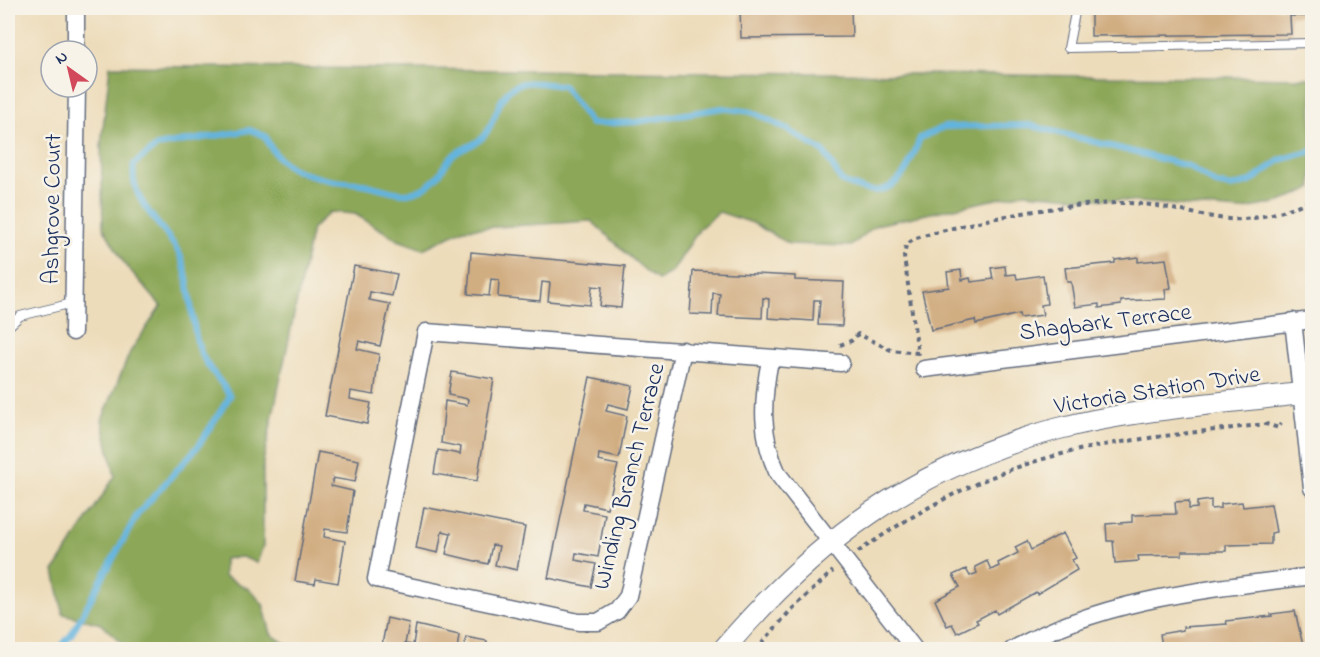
<svg xmlns="http://www.w3.org/2000/svg" width="1320" height="657" viewBox="0 0 1320 657" font-family="'Indie Flower',sans-serif">
<style>
.forest{fill:#8ca759;stroke:#546b5c;stroke-width:1.5}
.lines{fill:none;stroke-linecap:round;stroke-linejoin:round}
.stream{stroke:#63b4de;stroke-width:6}
.building{fill:#d1ad82}
.service-casing{stroke:#646c7e;stroke-width:10}
.minor-casing{stroke:#646c7e;stroke-width:19}
.tertiary-casing{stroke:#646c7e;stroke-width:23}
.path{stroke:#646c7e;stroke-width:4;stroke-dasharray:4.5 4.5;stroke-linecap:butt}
.service{stroke:#fff;stroke-width:8}
.minor{stroke:#fff;stroke-width:16}
.tertiary{stroke:#fff;stroke-width:21}
.labels{text-anchor:middle;stroke-width:5;stroke-linejoin:round;paint-order:stroke}
.street-label{font-size:24px;fill:#1b2f5e;stroke:#f7f3e8}
</style>
<rect width="100%" height="100%" fill="#f7f3e8"/>
<filter id="ink" filterUnits="userSpaceOnUse"><feTurbulence type="fractalNoise" baseFrequency=".0167" numOctaves="2"/><feDisplacementMap in="SourceGraphic" scale="12" xChannelSelector="R" yChannelSelector="G"/><feConvolveMatrix kernelMatrix="1 2 1 2 8 2 1 2 1" color-interpolation-filters="sRGB"/></filter>
<filter id="wash" filterUnits="userSpaceOnUse"><feTurbulence type="fractalNoise" baseFrequency=".008" numOctaves="4" result="noise"/><feDisplacementMap in="SourceGraphic" scale="24" xChannelSelector="R" yChannelSelector="G"/><feGaussianBlur stdDeviation="1.35" result="paint"/><feColorMatrix in="noise" values="0 0 0 0 0 0 0 0 0 0 0 0 0 0 0 0 0 1.4 0 .05"/><feComposite in="paint" operator="in"/></filter>
<g filter="url(#wash)">
<rect width="100%" height="100%" fill="#eddcba"/>
<!-- forest -->
<path class="forest" d="M110 66 1312 78V188L1280 202 1240 210 1024 193 876 225 851 246 789 244 753 223 719 212 700 228 672 272 658 280C633 263 614 240 591 221L464 229 423 249 398 240 355 214 330 212 312 229 263 462V546L257 563 242 557 224 559V576L249 589 263 604 271 634 289 646H328L332 649H129L101 624 63 614 54 571 115 476 102 420 130 352 161 306 124 263 103 227 101 145Z"/>
<g class="lines">
<!-- stream -->
<path class="stream" d="M58 650 71 635 137 515 199 445 230 396C217 374 204 367 197 341 191 318 190 275 180 255 164 224 128 202 134 164L157 146 250 130 265 136C278 167 298 173 329 180 338 182 347 182 356 183 387 186 408 207 436 178 443 172 445 162 452 156 461 148 476 145 483 137 496 123 496 99 513 87 526 78 549 85 563 86L591 124 636 122 722 108 752 112 787 129 824 152 842 182C852 185 864 191 874 191 902 190 912 160 920 138L944 127 1029 125 1188 166 1216 184 1231 187 1250 182 1280 160 1312 151"/>
</g>
<g id="blocks">
<!-- building -->
<path class="building" d="M740 8H851L852 37 741 38Z
M1091 8H1312V16H1290L1291 34 1091 36Z
M471 252 625 266 621 308 600 306 602 287 592 286 590 305 548 301 550 283 542 282 540 301 498 297 499 280 491 279 489 296 468 294Z
M1138 257V262L1166 259 1171 288 1165 289 1166 299 1121 301V305L1099 308V304L1075 307 1071 282H1067L1065 268 1115 263V260Z
M354 266 397 274 392 296 370 292 369 300 390 304 380 346 359 341 357 349 379 354 374 395 351 391 350 399 371 403 367 424 325 416Z
M1005 266 1006 275 1016 274 1017 279 1043 275 1047 304 1041 305 1043 315 1020 318 1019 314 976 324 975 320 931 330 922 291 949 287 947 272 961 270 962 280 970 278 971 282 993 279 991 268Z
M693 271 795 276V280L844 282 842 326 818 325 820 300H814L813 321 768 318 769 299 763 298 762 318 718 316 720 294 713 293 712 315 690 314Z
M452 372 494 379 477 481 434 474 438 450 460 454 461 447 441 443 445 401 467 405 468 399 448 395Z
M590 377 633 386 628 409 608 404 606 411 627 416 619 458 599 454 598 461 618 465 607 508 584 503 583 510 605 514 598 557 576 553 575 560 596 564 591 587 548 578Z
M318 452 359 460 355 482 333 478 331 486 353 491 347 532 325 529 324 537 345 541 338 583 316 579 315 584 295 581Z
M1211 500V509L1221 508V504L1242 502 1243 507 1271 504 1276 532 1271 533V544L1226 545V551H1182V555L1138 556 1139 561 1115 563 1113 541H1107L1106 524 1132 522V515L1176 514 1175 502 1189 501V509L1197 508V502Z
M424 507 525 527 517 570 495 565 499 546 492 545 488 564 446 554 451 533 442 531 438 553 416 548Z
M1063 533 1076 558 1072 560 1077 570 1037 594 1036 592 997 614 995 610 976 620 978 623 957 633 952 624 947 626 935 600 960 587 953 575 966 569 970 576 977 573 975 567 987 561 991 570 999 566 998 563 1018 553 1015 547 1027 541 1031 550Z
M1295 611 1304 650H1156L1155 647 1162 646 1160 634 1183 630V627L1227 624 1226 621 1272 616 1271 614Z
M387 618 409 623 405 644 413 645 416 625 459 635 457 650H381Z
M466 637 487 641 485 650H464Z"/>
</g>
</g>
<g filter="url(#ink)">
<use href="#blocks" fill-opacity="0" stroke="#646c7e" stroke-width="1.5"/>
<g class="lines">
<defs>
<path id="service" d="M1076 8 1068 48 1312 43
M8 327 20 316 73 303"/>
<path id="minor" d="M76 8V51
M1293 321 1312 488
M73 332 77 87
M683 350 628 596 617 611 598 622H579L376 579 426 332 841 363
M770 360C762 401 760 436 778 474L915 650
M924 369 1312 320
M1012 650C1104 598 1209 589 1312 576"/>
<path id="tertiary" d="M723 650C817 539 915 467 1057 429 1136 408 1231 403 1312 392"/>
</defs>
<!-- service casing -->
<use href="#service" class="service-casing"/>
<!-- minor casing -->
<use href="#minor" class="minor-casing"/>
<!-- tertiary casing -->
<use href="#tertiary" class="tertiary-casing"/>
<!-- path -->
<path class="path" d="M840 345 851 341 858 334 891 350 918 353 904 257 906 245 916 238C983 219 1049 205 1119 203 1154 202 1185 213 1219 218 1252 223 1282 212 1312 200
M858 552C918 510 982 475 1054 456 1122 438 1196 433 1266 424L1279 428 1281 423
M756 650 790 611 833 571"/>
<!-- service -->
<use href="#service" class="service"/>
<!-- minor -->
<use href="#minor" class="minor"/>
<!-- tertiary -->
<use href="#tertiary" class="tertiary"/>
</g>
</g>
<g class="labels">
<!-- street labels -->
<g class="street-label">
<text transform="translate(51 209) rotate(-89)" y="8">Ashgrove Court</text>
<text transform="translate(1105 321) rotate(-7)" y="8">Shagbark Terrace</text>
<text transform="translate(1157 389) rotate(-9)" y="8">Victoria Station Drive</text>
<text transform="translate(628 476) rotate(-76)" y="8">Winding Branch Terrace</text>
</g>
</g>
<!-- margin -->
<rect width="1320" height="657" fill="none" stroke="#f7f3e8" stroke-width="30"/>
<!-- north arrow -->
<g transform="translate(69 69) rotate(326)"><circle r="28" fill="#f7f3e8" stroke="#9fa5b1" stroke-width="1.5"/>
<path d="M0-4.5L10 22L0 15L-10 22Z" fill="#d1495b"/>
<text y="-9" font-size="16" font-weight="bold" text-anchor="middle" fill="#1b2f5e">N</text>
</g>
</svg>
